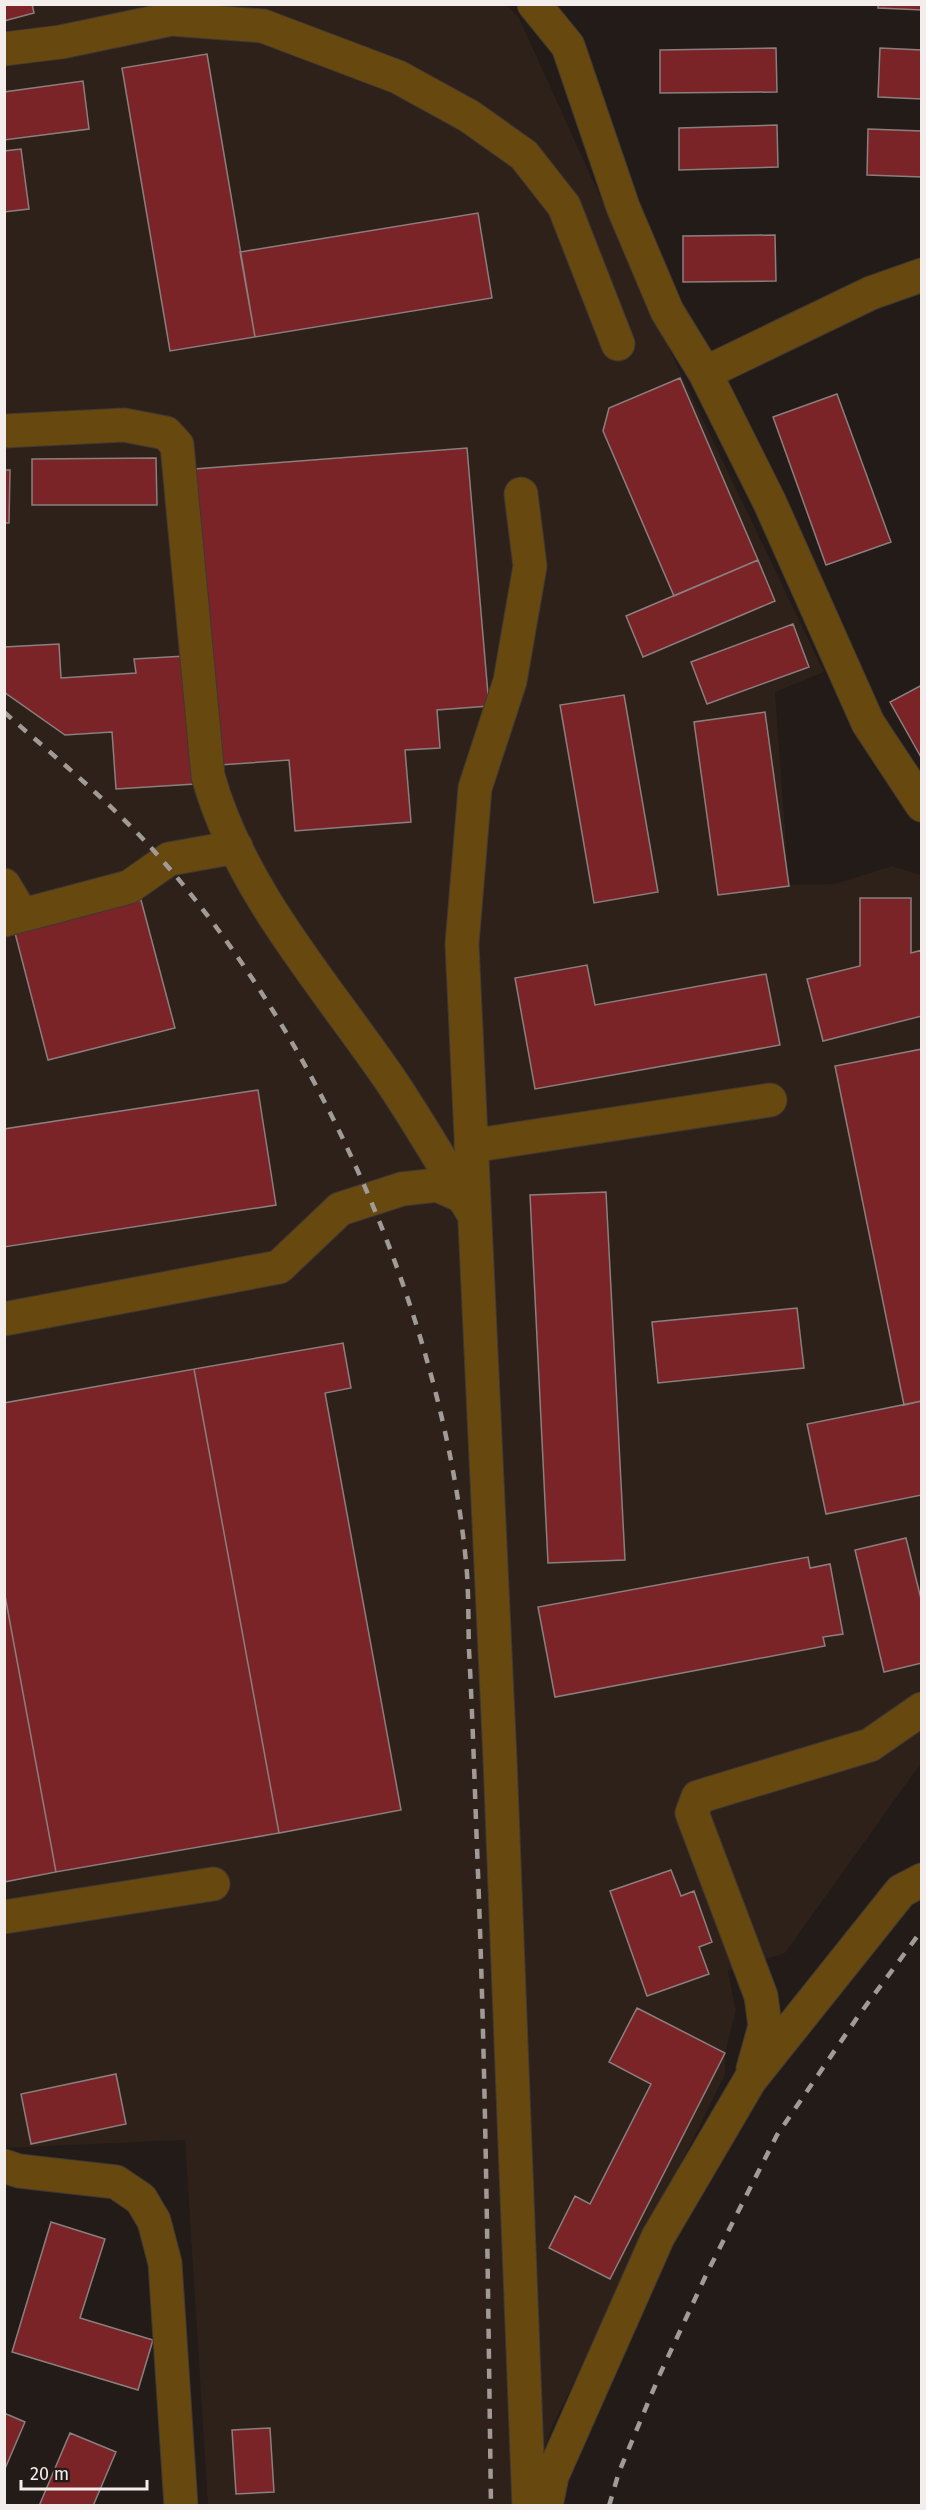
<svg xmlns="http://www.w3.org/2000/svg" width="926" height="2510" viewBox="0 0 926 2510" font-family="'Fira Sans',sans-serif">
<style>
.built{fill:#2e211a}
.building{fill:#7b2428;stroke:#8a7f7e;stroke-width:1.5}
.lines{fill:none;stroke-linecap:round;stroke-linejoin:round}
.minor-casing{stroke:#3f3835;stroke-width:35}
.minor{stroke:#67480f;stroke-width:33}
.rail{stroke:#a19b98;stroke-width:4.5;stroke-dasharray:10 10;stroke-linecap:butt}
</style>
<rect width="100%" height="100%" fill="#221b17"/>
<!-- built -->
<path class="built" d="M4 5H507L519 18 679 370 824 672 775 692 789 885 835 884 892 866 921 875V1763L785 1953 728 1971 736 2011 725 2053V2074L552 2427 525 2505H208L185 2140 5 2148Z"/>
<!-- building -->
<path class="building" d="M4 4H32L34 13 4 21Z
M878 4H922V10L878 8Z
M776 48 777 92 660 93V50Z
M880 48 922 50V99L878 97Z
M207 54 255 337 170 351 122 68Z
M83 81 89 129 4 140V92Z
M777 125 778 167 679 170V128Z
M868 129 922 131V177L867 175Z
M21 149 29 209 4 212V151Z
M478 213 492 298 255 337 240 252Z
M775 235 776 281 683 282V236Z
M680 378 758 560 674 596 603 431 609 408Z
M837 394 891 542 826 565 773 417Z
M467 448 489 706 437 710 440 748 405 750 411 822 295 831 289 760 220 765 194 469Z
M156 458 157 505H32V459Z
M4 470H10L9 523H4Z
M758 560 775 601 643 657 626 616Z
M793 624 809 667 707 704 691 662Z
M59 644 61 678 136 673 134 659 185 656 195 784 116 789 112 732 65 735 4 692V647Z
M922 685V759L890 702Z
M624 695 658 892 594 903 560 705Z
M765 712 789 886 718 895 694 722Z
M860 898H911V953L922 950V1016L823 1041 807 979 860 966Z
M141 900 175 1028 48 1060 15 933Z
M587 965 595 1005 766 974 780 1045 535 1089 515 978Z
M922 1049V1401L904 1405 835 1066Z
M258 1090 276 1205 4 1247V1129Z
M606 1192 625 1560 548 1563 530 1195Z
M797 1308 804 1368 658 1383 652 1322Z
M343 1343 351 1388 325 1393 401 1810 279 1833 194 1369Z
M194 1369 279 1833 56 1872 4 1590V1403Z
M922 1401V1495L826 1514 807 1424Z
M906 1538 922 1603V1663L884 1672 855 1550Z
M808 1557 810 1568 830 1564 843 1634 823 1637 825 1646 555 1697 538 1607Z
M4 1590 56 1872 4 1882Z
M671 1870 681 1896 694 1891 712 1942 699 1947 709 1974 647 1996 610 1891Z
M637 2008 725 2053 610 2279 549 2248 575 2196 590 2204 651 2084 609 2062Z
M116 2074 126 2124 31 2144 21 2094Z
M51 2222 105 2239 80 2318 153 2340 138 2390 12 2352Z
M4 2413 25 2422 4 2471Z
M270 2428 274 2492 236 2494 232 2430Z
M70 2433 116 2452 93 2506H39Z"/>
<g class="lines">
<defs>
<path id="minor" d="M534 4 568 46 623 207 667 311 705 373 770 503 868 723 922 805
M4 49 61 42 171 19 263 26 398 77 469 116 524 155 564 206 618 344
M705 373 871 293 922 275
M4 431 124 425 166 433 177 445 208 776C240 890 323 982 389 1078 419 1122 445 1168 473 1213
M521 494 530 566 510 681 475 788 462 944 500 1759 529 2506
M4 885 22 915
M4 920 129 887 169 859 236 847
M471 1146 770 1100
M4 1319 279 1267 340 1209 402 1189 437 1185 462 1196
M4 1917 213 1884
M753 2069 765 2026 761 1996 692 1813 698 1797 870 1745 922 1709
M4 2166 19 2171 116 2182 141 2199 154 2221 165 2263 181 2506
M546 2506 552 2476 658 2237 750 2080 901 1891 922 1880"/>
</defs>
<!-- minor casing -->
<use href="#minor" class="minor-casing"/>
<!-- minor -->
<use href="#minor" class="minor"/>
<!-- rail -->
<path class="rail" d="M4 712C55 757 109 801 154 851 320 1035 442 1316 466 1562 469 1591 468 1621 469 1650 473 1724 475 1799 478 1873 486 2084 488 2295 491 2506
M609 2506 619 2472 660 2374 708 2271 777 2135 859 2015 922 1930"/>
</g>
<!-- border -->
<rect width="926" height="2510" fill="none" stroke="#f3edeb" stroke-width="12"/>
<!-- scale -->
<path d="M21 2480v9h126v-9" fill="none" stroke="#f3edeb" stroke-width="3"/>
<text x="30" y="2480" font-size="18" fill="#f3edeb" stroke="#221b17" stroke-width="4.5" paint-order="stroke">20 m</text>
</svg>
